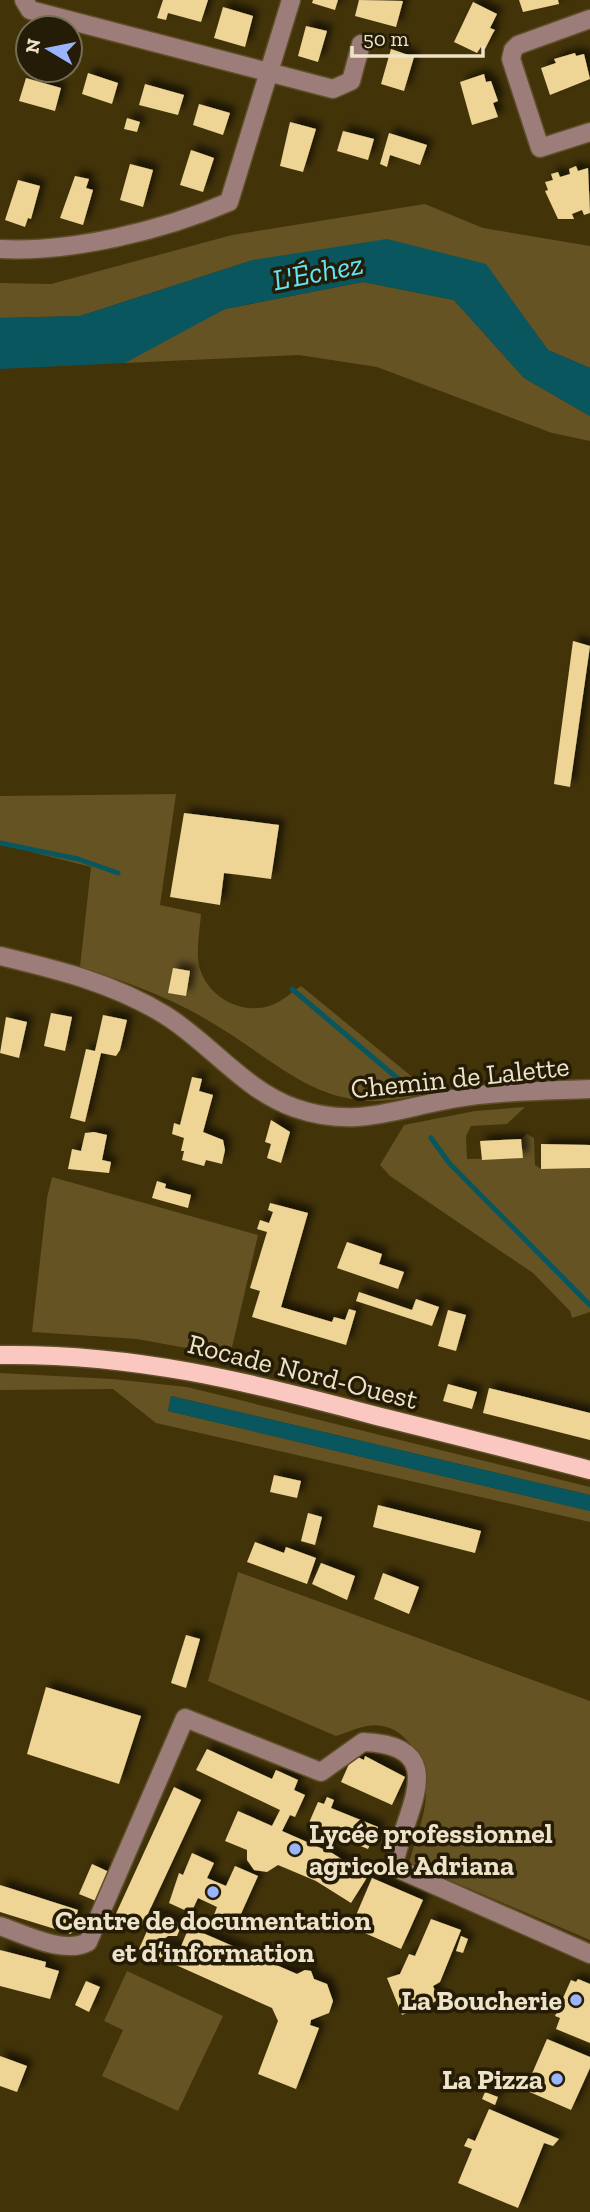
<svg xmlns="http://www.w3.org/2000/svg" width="590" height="2212" viewBox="0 0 590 2212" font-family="'Zilla Slab',serif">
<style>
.green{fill:#655323}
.water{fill:#09565f}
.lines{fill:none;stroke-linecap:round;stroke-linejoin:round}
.stream{stroke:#09565f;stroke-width:5}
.building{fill:#eed495;filter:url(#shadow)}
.minor-casing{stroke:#5e4f28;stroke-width:21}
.major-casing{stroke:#5e4f28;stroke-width:21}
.minor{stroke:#9c7d79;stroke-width:18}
.major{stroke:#fac8c0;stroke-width:18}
.poi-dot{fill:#9ab5fd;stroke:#241c06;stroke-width:2.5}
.labels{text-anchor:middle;stroke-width:7;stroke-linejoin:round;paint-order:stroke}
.street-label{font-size:28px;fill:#eee3c8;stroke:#241c06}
.poi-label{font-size:28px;font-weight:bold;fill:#eee3c8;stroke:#241c06;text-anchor:end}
.water-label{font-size:30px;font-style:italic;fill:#63e4f7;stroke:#241c06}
</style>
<defs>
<filter id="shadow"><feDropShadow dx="6" dy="-6" stdDeviation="3.5" flood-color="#0009"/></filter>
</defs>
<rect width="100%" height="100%" fill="#423309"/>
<!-- green -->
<path class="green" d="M425 204 483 228 590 246V368L548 350 485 264 253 260 80 316 0 318V283L51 284 232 235Z
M363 282 454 300 524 378 590 416V441L552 433 377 367 299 355 125 363V351L225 309Z
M176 794 160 905 201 914C200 928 197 944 198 958 200 991 236 1016 269 1006 280 1003 292 992 301 986L416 1080 426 1093C324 1122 286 1065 204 1018 164 995 124 981 80 967L91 867 0 844V796Z
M525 1107 507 1124 471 1126 466 1136 467 1159 522 1158 521 1139 527 1134 534 1138 535 1165 541 1169 590 1168V1312L572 1318 570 1311 533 1273 390 1176 380 1165 404 1125 475 1111Z
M52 1177 258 1235 230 1356 137 1339 32 1332 47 1198Z
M0 1373 112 1379 187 1387 590 1487V1495L171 1396 168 1411 590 1511V1522L156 1423 113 1389 0 1390Z
M238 1572 590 1701V1940L409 1863C415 1841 427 1812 426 1789 424 1758 404 1720 367 1726 356 1728 346 1733 336 1736L208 1681Z
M127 1971 223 2016 178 2111 102 2076 123 2030 104 2021Z"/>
<!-- water -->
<path class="water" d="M387 239 486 264 548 350 590 368V416L524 378 454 300 363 282 225 309 125 363 0 369V318L80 316 253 260Z
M171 1396 590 1495V1511L168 1411Z"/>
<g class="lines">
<!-- stream -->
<path class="stream" d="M0 843 78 859 118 873
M292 989 403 1083
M431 1138 450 1164 590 1305"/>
</g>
<!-- building -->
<path class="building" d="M163 0H208L201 22 168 13 166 20 157 18Z
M313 0H338L335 10 312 3Z
M359 0 403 1 396 27 355 16Z
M519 0H558L559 4 523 12Z
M473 2 497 14 490 28 495 30 493 33 485 49 481 47 477 53 454 42Z
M223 7 253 16 245 47 214 38Z
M306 26 327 31 318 62 298 56Z
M391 49 414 57 404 91 381 84Z
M575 53 576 56 584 54 590 79 550 95 541 68 556 63 554 59Z
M88 73 118 83 112 104 82 94Z
M484 74 486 82 491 81 498 101 493 103 498 117 472 125 460 82Z
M26 78 61 88 55 111 19 101Z
M145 84 184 95 178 115 139 105Z
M199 104 230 113 223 135 193 125Z
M127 118 140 122 137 132 124 129Z
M290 122 316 129 303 172 280 166Z
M343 131 374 139 368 160 337 151Z
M389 133 427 145 420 165 390 155 387 167 380 164Z
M191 150 214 158 203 192 180 185Z
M130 164 153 170 143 207 120 200Z
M576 166 578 171 588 168 590 213 584 215 582 210 572 214 574 219H558L545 191 548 190 545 182 553 180 551 174 558 172 560 177 570 174 569 169Z
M75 176 89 179 86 188 93 190 83 225 60 218Z
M18 180 40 186 31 219 28 218 25 227 5 220Z
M573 641 590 646 570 787 554 784Z
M184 813 279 825 271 879 224 873 220 905 170 897Z
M173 968 190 971 186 996 168 993Z
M51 1013 72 1017 65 1051 44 1046Z
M103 1015 127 1020 120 1050 116 1056 101 1053 85 1122 70 1118 86 1049 95 1051Z
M6 1017 27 1022 19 1058 0 1053Z
M192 1077 202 1079 199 1091 213 1095 203 1132 223 1140 225 1150 222 1164 206 1160 204 1166 182 1160 184 1151H181L184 1138 172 1134 174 1123 180 1125Z
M271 1120 290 1132 281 1163 267 1158 271 1144 265 1142Z
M94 1132 107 1135 102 1160 111 1162 109 1173 68 1169 72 1149 81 1151 85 1133Z
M521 1139 523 1158 482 1160 480 1141Z
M541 1144 590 1145V1168L541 1169Z
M157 1181 166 1184 165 1188 191 1195 188 1208 152 1198Z
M270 1203 308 1213 281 1307 332 1322 334 1317 345 1320 349 1309 356 1311 346 1345 252 1317 260 1291 250 1288 267 1232 257 1229 260 1220 269 1223 273 1212 268 1210Z
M347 1242 382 1254 379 1264 404 1272 398 1289 337 1268Z
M359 1292 412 1310 416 1299 439 1307 432 1326 356 1301Z
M448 1310 466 1315 456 1351 438 1346Z
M448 1384 477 1392 472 1409 443 1401Z
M489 1388 590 1413V1440L483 1413Z
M274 1475 301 1481 297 1498 270 1492Z
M378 1505 481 1531 475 1553 373 1527Z
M308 1513 322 1517 315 1545 301 1541Z
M255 1542 284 1553 286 1547 316 1558 307 1584 247 1562Z
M321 1563 355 1576 347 1600 312 1584Z
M383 1573 419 1587 409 1614 374 1599Z
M186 1635 200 1639 186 1688 171 1683Z
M46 1687 141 1716 119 1784 27 1754Z
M207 1749 272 1779 276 1770 298 1780 294 1790 305 1795 295 1817 290 1815 282 1831 332 1853 368 1876 351 1903 316 1881 278 1865 267 1872 254 1870 247 1860V1850L225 1841 238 1811 272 1826 280 1810 196 1770Z
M353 1755 364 1760 365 1756 405 1777 392 1805 341 1782Z
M174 1787 201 1800 140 1931 114 1918Z
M327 1797 334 1800 331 1808 378 1827V1838L372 1840 368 1849 308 1825 318 1802 324 1804Z
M192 1853 214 1863 207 1878 226 1886 235 1866 258 1876 236 1925 214 1915 217 1907 198 1898 191 1913 169 1903 179 1873 183 1875Z
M92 1864 109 1872 96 1901 79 1894Z
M372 1878 423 1900 401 1949 351 1927Z
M0 1885 78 1910 71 1934 0 1912Z
M155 1913 182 1924 177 1936H168L161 1941 155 1956 139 1949Z
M431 1919 461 1930 440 1982 433 1986 439 2000 402 2015 387 1978 400 1974 409 1954 415 1956Z
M189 1927 297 1974 305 1970 311 1971 314 1979 327 1984 333 2001 329 2013 311 2020 310 2025 319 2028 296 2089 258 2074 278 2021 272 2008 158 1957 164 1943 180 1949Z
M461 1936 468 1939 463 1953 456 1951Z
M0 1950 46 1962 45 1967 59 1971 50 1999 0 1986Z
M578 1979 590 1984V2043L556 2029 560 2018 555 2016 571 1980 576 1982Z
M86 1981 100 1987 89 2012 75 2005Z
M547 2039 590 2057V2068L571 2110 525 2090Z
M0 2056 27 2066 17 2092 0 2086Z
M485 2092 498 2097 495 2105 482 2099Z
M489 2109 559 2139 553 2146 544 2143 518 2208 458 2183 472 2149 464 2146 468 2138 475 2141Z"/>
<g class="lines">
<defs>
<path id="minor" d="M24 0 30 10 333 89 351 81 361 44
M590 19 518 45 513 50 511 59 540 148 590 132
M0 249C71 253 164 230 229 202L291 0
M0 956C58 970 113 983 165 1015 209 1042 245 1091 295 1108 355 1129 394 1109 452 1099 497 1091 544 1091 590 1089
M0 1926C24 1934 64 1955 88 1942L185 1718 321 1772 363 1742C458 1745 400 1817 394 1867L590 1954"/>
<path id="major" d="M0 1355C132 1353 246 1381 373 1415 445 1433 518 1451 590 1470"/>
</defs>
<!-- minor casing -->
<use href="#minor" class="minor-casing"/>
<!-- major casing -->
<use href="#major" class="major-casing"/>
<!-- minor -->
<use href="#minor" class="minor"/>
<!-- major -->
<use href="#major" class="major"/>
</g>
<!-- markers -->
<g class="poi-dot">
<circle cx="295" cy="1849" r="7"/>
<circle cx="213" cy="1892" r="7"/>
<circle cx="576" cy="2000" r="7"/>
<circle cx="557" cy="2079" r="7"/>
</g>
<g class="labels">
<!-- street labels -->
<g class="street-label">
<text transform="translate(460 1077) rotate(-6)" y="10">Chemin de Lalette</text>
<text transform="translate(303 1371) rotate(14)" y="10">Rocade Nord-Ouest</text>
</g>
<!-- poi labels -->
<g class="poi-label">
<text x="309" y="1843" text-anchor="start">Lycée professionnel<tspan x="309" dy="32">agricole Adriana</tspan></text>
<text x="213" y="1930" text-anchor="middle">Centre de documentation<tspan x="213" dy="32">et d’information</tspan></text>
<text x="562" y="2010">La Boucherie</text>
<text x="543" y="2089">La Pizza</text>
</g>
<!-- water labels -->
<g class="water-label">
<text transform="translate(318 272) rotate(-11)" y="10">L'Échez</text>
</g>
</g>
<!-- north arrow -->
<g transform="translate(49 49) rotate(280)"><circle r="33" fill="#241c06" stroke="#756c54" stroke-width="2"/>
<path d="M0-5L12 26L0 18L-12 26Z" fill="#9ab5fd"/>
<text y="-10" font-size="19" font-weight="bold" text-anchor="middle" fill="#eee3c8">N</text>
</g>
<!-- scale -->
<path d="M352 46v10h131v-10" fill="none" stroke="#eee3c8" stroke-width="3.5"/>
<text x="363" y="46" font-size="21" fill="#eee3c8" stroke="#241c06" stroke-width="5" paint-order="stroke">50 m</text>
</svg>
